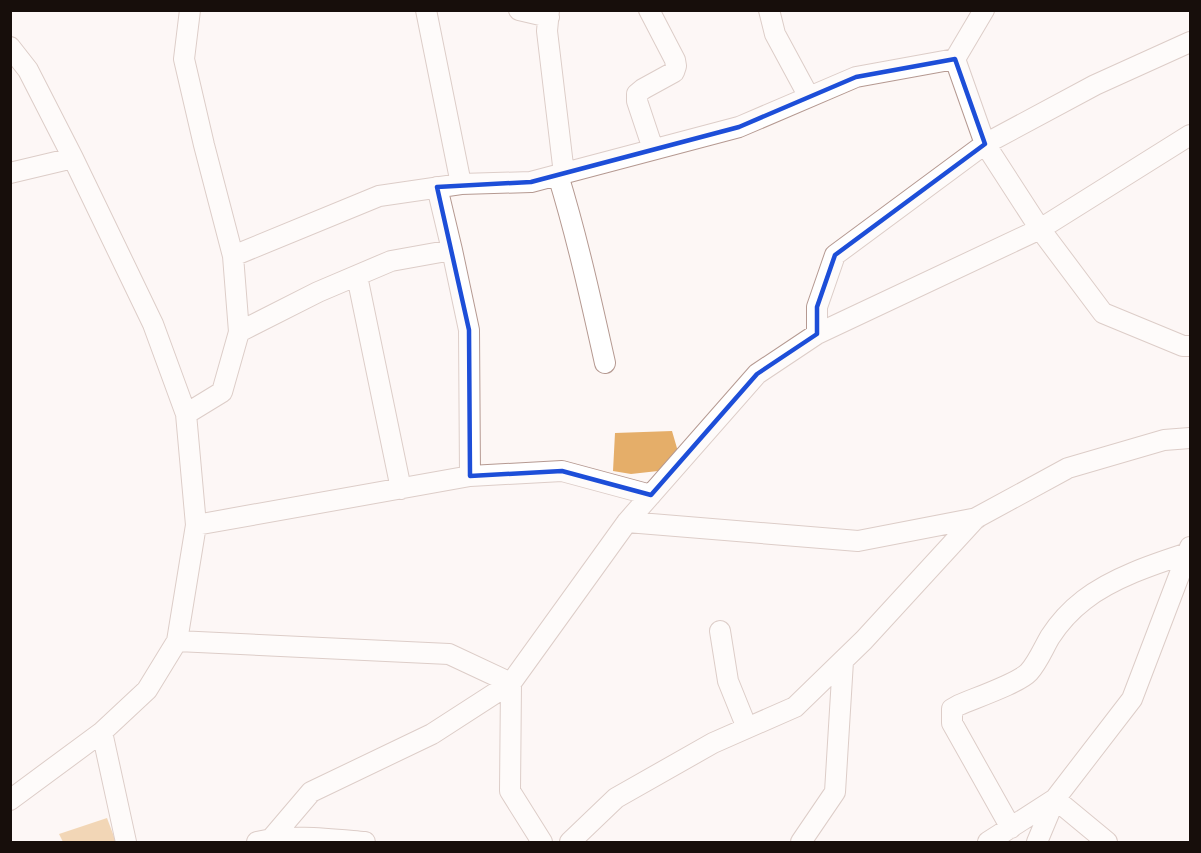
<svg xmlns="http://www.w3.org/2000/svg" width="1201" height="853" viewBox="0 0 1201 853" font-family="Quicksand,sans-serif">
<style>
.building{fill:#e5ae69}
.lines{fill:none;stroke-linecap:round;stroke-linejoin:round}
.minor-casing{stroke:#b59991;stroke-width:22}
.minor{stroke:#fff;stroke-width:20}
.marked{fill:none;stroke:#1d4ed8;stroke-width:4.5;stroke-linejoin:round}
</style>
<rect width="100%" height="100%" fill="#fdf7f5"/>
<!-- building -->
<path class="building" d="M672 431 679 455 667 470 631 474 613 471 615 433Z
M107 818 116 842H63L59 834Z"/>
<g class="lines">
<defs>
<path id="minor" d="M426 10 461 184
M519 10 549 17
M549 10 547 31 564 174
M649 10 675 60 676 66 674 72 643 89 637 94V101L653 149
M769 10 775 34 809 97
M10 47 28 70 73 158 153 324 186 414 196 525 177 641 147 690 102 732 10 800
M955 59 985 144 1040 229 1103 313 1183 346H1190
M10 173 73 158
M558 175C577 237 591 300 605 363
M437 187 452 250 469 330 470 476
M233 256 379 196 461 184 531 182 739 127 856 77 955 59 984 10
M357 276 401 489
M239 332 318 292 391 261 452 250
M817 334V307L835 255 985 144 1095 85 1190 42
M186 414 222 392 239 332 233 256 204 145 184 59 190 10
M627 522 858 541 977 518
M196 525 470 476 562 471 651 495
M720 631 728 681 747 728
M177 641 449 654 511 683
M102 732 126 842
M1011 828 952 723V709L959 705C975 698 1019 683 1029 672 1038 662 1043 649 1050 637 1059 623 1071 610 1084 600 1112 578 1154 564 1188 553
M271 839 311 792 432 734 511 683
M257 842C291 834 330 839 365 842
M542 842 510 791 511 683 627 522 757 374 817 334 1040 229 1190 135
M570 842 616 798 713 743 795 707 864 640 976 518 1068 468 1164 440 1190 438
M801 842 835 792 843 661
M988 842 1055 799 1107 842
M1037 842 1055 799 1132 699 1190 547"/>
</defs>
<!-- minor casing -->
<use href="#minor" class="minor-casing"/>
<!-- minor -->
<use href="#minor" class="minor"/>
</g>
<!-- marked area -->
<path d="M0 0H1201V853H0ZM955 59 985 144 835 255 817 307V334L757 374 651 495 562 471 470 476 469 330 437 187 531 182 739 127 856 77Z" fill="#fdf7f5" fill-opacity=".55" fill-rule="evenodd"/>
<path class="marked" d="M955 59 985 144 835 255 817 307V334L757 374 651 495 562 471 470 476 469 330 437 187 531 182 739 127 856 77Z"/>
<!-- border -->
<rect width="1201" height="853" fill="none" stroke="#170e0b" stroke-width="24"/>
</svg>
